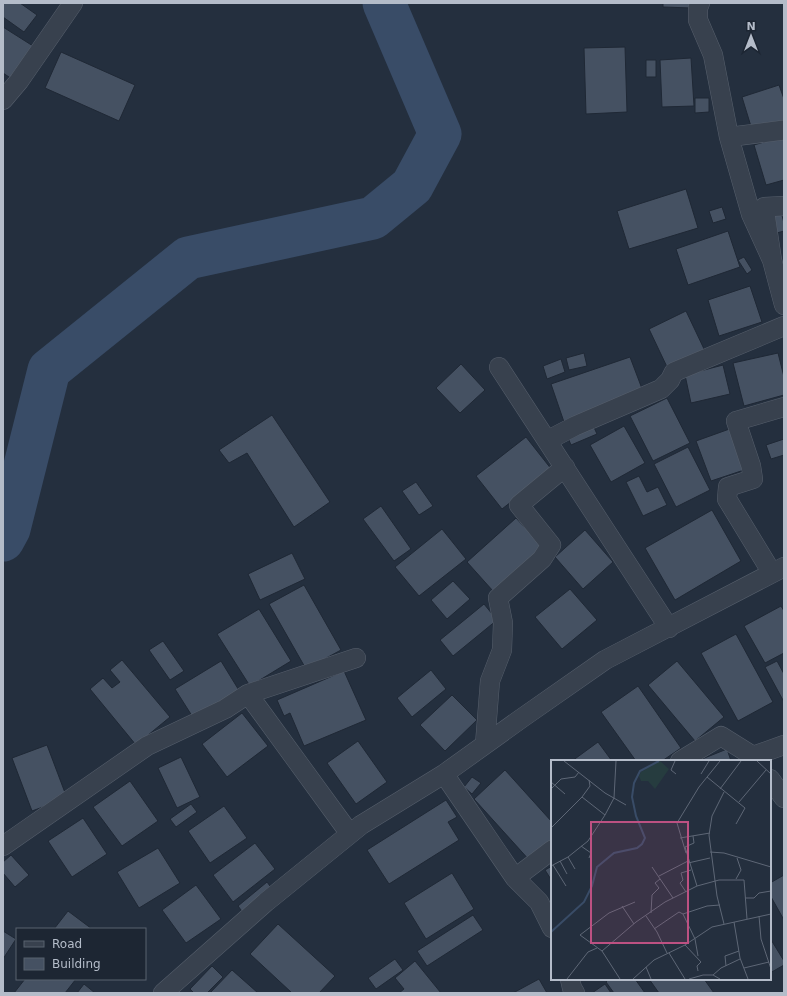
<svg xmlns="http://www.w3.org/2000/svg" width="787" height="996" viewBox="0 0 787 996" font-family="'DejaVu Sans',sans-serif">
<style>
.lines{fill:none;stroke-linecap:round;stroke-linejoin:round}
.river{stroke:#394c67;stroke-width:43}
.building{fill:#455162;stroke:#1f2835}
.minor-casing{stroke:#565f6c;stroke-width:20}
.minor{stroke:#38414e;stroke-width:19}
.inset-river{fill:none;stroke:#394c67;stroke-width:2}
.inset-road{fill:none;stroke:#5e6776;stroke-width:1}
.view{fill:#bd5182;fill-opacity:0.15;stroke:#bd5182;stroke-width:2}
.inset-edge{fill:none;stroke:#b4bcc9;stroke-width:2}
</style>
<rect width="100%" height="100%" fill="#242f3e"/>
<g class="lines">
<!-- river -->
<path class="river" d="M3 540 9 529 49 370 188 258 373 218 412 186 440 134 384 3"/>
</g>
<!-- building -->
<path class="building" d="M3 3H20L37 15 24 32 3 17Z
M663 3H692V8L663 7Z
M3 27 33 46 12 79 3 73Z
M625 47 627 112 586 114 584 48Z
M61 52 135 85 119 121 45 88Z
M691 58 694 106 662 107 660 60Z
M646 60H656V77H646Z
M779 85 784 99V123L753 133 742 97Z
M695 98H709V112L695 113Z
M784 136V180L766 185 754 145Z
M686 189 698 228 629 249 617 211Z
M722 207 726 219 713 223 709 211Z
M781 212 784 223V231L773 234 770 215Z
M728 231 740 267 688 285 676 249Z
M744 257 752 270 747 274 738 260Z
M750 286 762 322 719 336 708 300Z
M686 311 705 351 668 369 649 329Z
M584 353 587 366 569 370 566 358Z
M778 353 784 377V395L744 406 733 363Z
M630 357 644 394 564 422 551 384Z
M561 359 565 372 547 379 543 366Z
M461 364 485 390 460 413 436 388Z
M723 365 730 394 691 403 685 375Z
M667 398 690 443 653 461 630 416Z
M272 415 330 502 294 527 247 453 229 463 219 450Z
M592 423 597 434 571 445 566 433Z
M624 426 645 463 611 482 590 445Z
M735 427 750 468 711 481 696 441Z
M526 437 552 470 502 509 476 476Z
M784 439V455L771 459 766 445Z
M688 447 710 490 676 507 654 464Z
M639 476 647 492 658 487 667 505 643 516 626 482Z
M416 482 433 506 419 515 402 491Z
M381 506 411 549 394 561 363 519Z
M712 510 741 561 675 600 645 548Z
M516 518 543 547 493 591 467 562Z
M442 529 466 559 419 596 395 567Z
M585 530 613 562 583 589 555 557Z
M292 553 305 579 260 600 248 574Z
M453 581 470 599 447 619 431 600Z
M304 585 341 650 306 669 269 604Z
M570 589 597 620 562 649 535 617Z
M484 604 497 620 453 656 440 640Z
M781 606 784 611V653L765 663 744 626Z
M259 609 291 661 250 686 217 634Z
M736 634 773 702 738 721 701 653Z
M163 641 184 671 170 680 149 650Z
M122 660 170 717 136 745 90 689 103 678 112 688 120 682 110 670Z
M221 661 240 692 194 719 175 689Z
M677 661 724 717 695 741 648 685Z
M777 661 784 674V702L765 667Z
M431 670 446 689 412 717 397 698Z
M344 671 366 720 304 746 290 713 284 716 277 700Z
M638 686 681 748 662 761H636L601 712Z
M452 695 477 720 445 751 420 725Z
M242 713 268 746 227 777 202 744Z
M358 741 387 782 356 804 327 763Z
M598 742 612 761H572Z
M47 745 67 798 32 811 12 758Z
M727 749 731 761H697Z
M181 757 200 797 177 808 158 768Z
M505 770 552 822V843L531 862 474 799Z
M472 777 481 783 472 794 464 787Z
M130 781 158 821 122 846 93 807Z
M446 800 457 817 448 822 459 840 389 884 367 850Z
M191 804 197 812 176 827 170 819Z
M224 806 247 838 210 863 188 831Z
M83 818 107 854 72 877 48 841Z
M255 843 275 869 233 902 213 875Z
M158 848 180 883 139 908 117 872Z
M11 855 29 875 15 887 3 873V862Z
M552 866V881L545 870Z
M452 873 474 909 426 939 404 903Z
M784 875V920L770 895V883Z
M267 882 273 890 244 914 238 906Z
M196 885 221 919 186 943 162 910Z
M68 911 92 929H54Z
M473 915 483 930 427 966 417 951Z
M278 924 335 976 319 993H292L250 954Z
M3 931 16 939 3 959Z
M770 938 784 961V965L770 973Z
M395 959 403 970 376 989 368 978Z
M415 961 441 993H399L404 989 395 978Z
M212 966 223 977 207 993H194L190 989Z
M232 970 258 993H210Z
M25 979H76L65 993H14Z
M539 979 547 993H513Z
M609 979H635L645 993H614L606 982Z
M649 979H704L714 993H659Z
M84 984 95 993H77Z
M605 984 611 993H592Z"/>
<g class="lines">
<defs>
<path id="minor" d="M700 3 698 8V20L713 55 729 137 751 214 772 260
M3 100 19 81 73 3
M729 137 784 130
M784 206 764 207 772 260 784 305
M499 367 669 628
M550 445 554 437 575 426 661 389 670 380 674 372 784 326
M772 573 727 499 728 487 753 479 751 466 736 421 784 407
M248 694 350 834
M485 744 490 681 502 650 503 623 498 598 542 559 551 545 519 505 565 467
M753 756 784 745
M680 761 721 736 753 756 757 761
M444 774 515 878 539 902 552 928
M770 779 784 798
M3 846 147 746 225 709 248 694 356 658
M515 878 552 850
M570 979 572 988 575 993
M163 993 266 902 361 825 444 774 522 718 605 660 784 567"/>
</defs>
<!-- minor casing -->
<use href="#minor" class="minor-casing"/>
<!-- minor -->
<use href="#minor" class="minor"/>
</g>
<!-- overview -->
<g transform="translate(551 760)">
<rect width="220" height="220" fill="#242f3e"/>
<path d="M109 1 118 9 104 29 97 21H90L88 16 90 12Z" fill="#263c3f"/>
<path class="inset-river" d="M0 172 33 142 41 126 46 107 63 93 86 88 91 84 94 78 85 56 81 37 83 23 89 11 108 1"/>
<path class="inset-road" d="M13 1 54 33 75 45M124 1 120 10 125 14M206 1 220 14M150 14 158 1M156 17 194 48 185 64M0 22 14 34M0 29 10 19 24 17 28 12M169 29 190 1M173 32 161 56 158 75 166 136 173 164M188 42 215 10M54 55 63 38 65 1M0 68 31 37 39 26 38 20M142 76 143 83 134 87 146 126M129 78 159 73M30 86 40 93 38 98M159 92 173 93 220 107M135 93 126 63 148 27 169 1M17 97 24 109M9 101 16 114M137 103 159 98M2 105 15 126M0 106 17 97 37 81 54 55 31 37M101 107 122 138M108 116 137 101M185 119 190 110 186 98M135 132 129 123 132 120 130 113 140 110M194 138H203L208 133 220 131M71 146 83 164M100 153 101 135 108 128 104 123 109 119M132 154 156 146 169 145M95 156 106 172 116 193M208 156 210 179 220 209M183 162 189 198 197 219M103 169 128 152 132 154 144 179 147 196M134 185 150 202 146 206 147 211M51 191 85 162 114 142 146 126 168 120H193L196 159M118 193 134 219M175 206 174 196 188 191M95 207 100 219M193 208 218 202M162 215 170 208 189 199M16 219 37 192 46 188M69 219 51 191 29 175 58 153 84 142M82 219 103 200 134 185 161 167 220 154M138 219 152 215H162L169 219"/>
<path class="view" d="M40 62H137V183H40Z"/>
<rect width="220" height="220" class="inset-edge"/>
</g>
<!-- border -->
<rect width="787" height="996" fill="none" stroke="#b4bcc9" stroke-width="8"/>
<!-- legend -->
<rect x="16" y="928" width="130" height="52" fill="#1d2633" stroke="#59626f"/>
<rect x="24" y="941" width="20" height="6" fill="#38414e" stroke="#59626f"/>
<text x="52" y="948" font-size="12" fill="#b4bcc9">Road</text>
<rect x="24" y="958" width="20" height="12" fill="#455162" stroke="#59626f"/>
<text x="52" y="968" font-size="12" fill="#b4bcc9">Building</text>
<!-- north arrow -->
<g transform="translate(751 36)" stroke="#1d2633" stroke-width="3" paint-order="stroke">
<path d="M0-3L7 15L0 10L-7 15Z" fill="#b4bcc9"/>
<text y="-6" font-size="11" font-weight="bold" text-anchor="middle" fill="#b4bcc9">N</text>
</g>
</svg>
